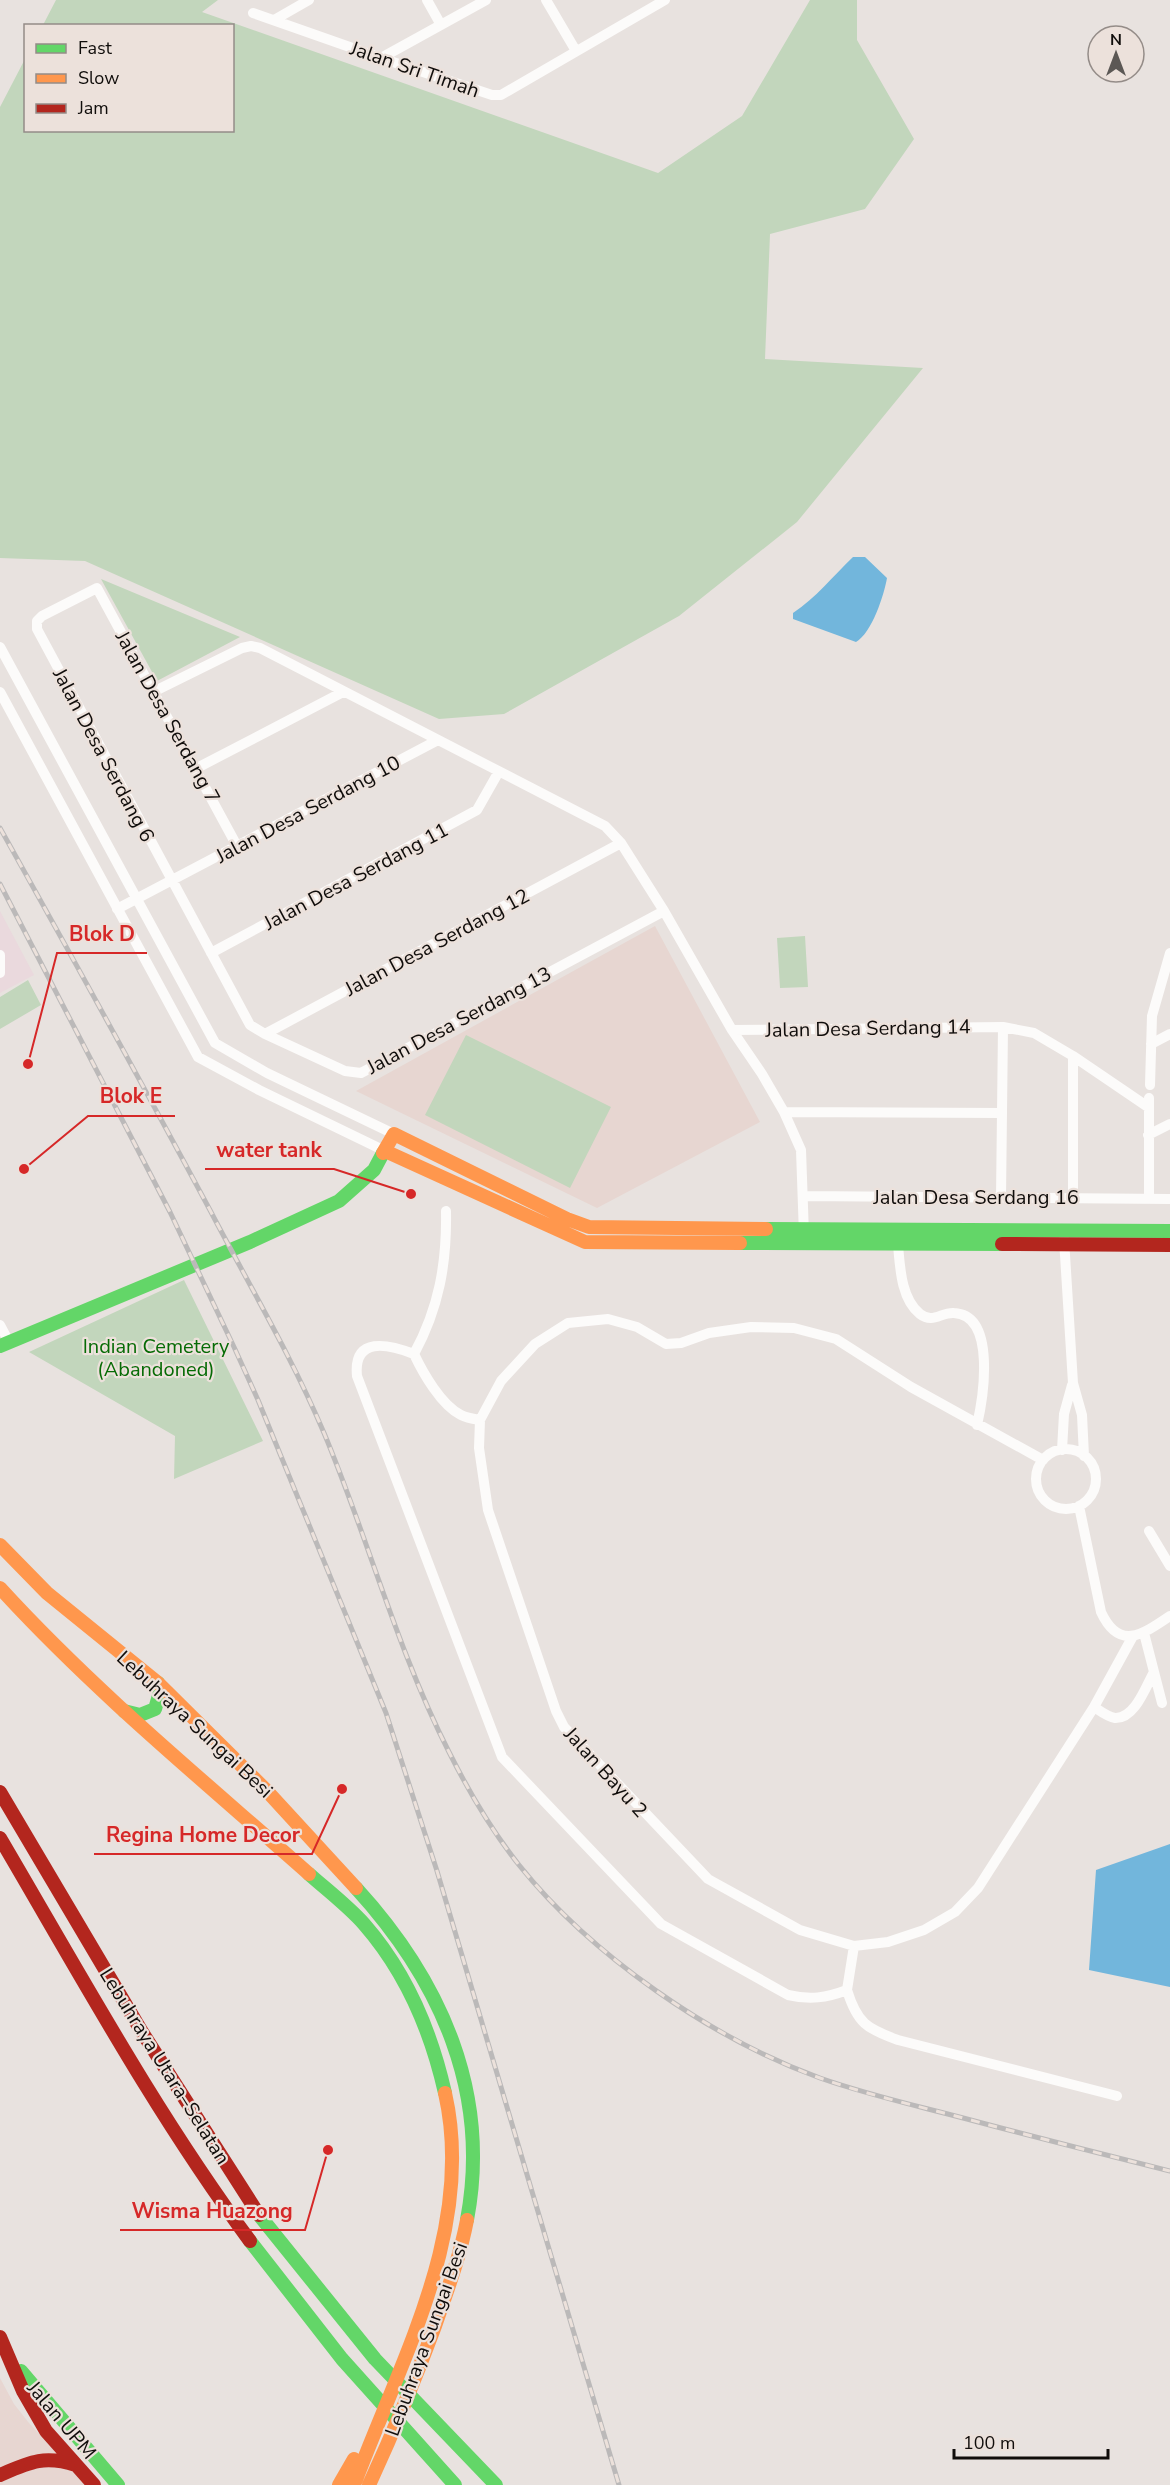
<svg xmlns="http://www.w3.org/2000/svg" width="1170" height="2485" viewBox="0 0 1170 2485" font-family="'Nunito Sans',sans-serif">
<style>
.industrial{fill:#ead9dd}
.education{fill:#e7d6d1}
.green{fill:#c2d6bc}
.water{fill:#72b6dc}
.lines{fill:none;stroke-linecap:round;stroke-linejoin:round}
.street{stroke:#fcfbfa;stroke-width:10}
.fast{stroke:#63d668;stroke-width:14}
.slow{stroke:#ff974d;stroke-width:14}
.jam{stroke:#b3261e;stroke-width:14}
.rail-casing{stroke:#bbb9b9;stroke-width:5}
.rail{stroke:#ece1db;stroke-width:3;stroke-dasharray:9;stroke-linecap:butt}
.labels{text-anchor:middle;stroke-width:4.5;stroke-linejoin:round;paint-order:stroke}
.street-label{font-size:20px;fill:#100d0b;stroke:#ece1db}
.park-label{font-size:20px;fill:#066b05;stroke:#ece1db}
.leader{fill:none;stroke:#d62828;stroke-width:2}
.callout-dot{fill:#d62828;stroke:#ece1db;stroke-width:2}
.callout-label{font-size:21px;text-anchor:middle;font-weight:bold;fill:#d62828;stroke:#ece1db;stroke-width:4.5;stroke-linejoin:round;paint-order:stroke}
</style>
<rect width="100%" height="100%" fill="#e8e2df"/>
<!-- industrial -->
<path class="industrial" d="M0 911 34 975 0 993Z"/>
<!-- education -->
<path class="education" d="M655 926 760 1122 597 1208 356 1091Z
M0 2378 14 2404 29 2423 87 2485H0Z"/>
<!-- green -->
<path class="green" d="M56 0H218L202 12 658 173 742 116 810 0H857V40L914 139 865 209 770 234 765 359 923 368 797 522 679 616 504 714 439 719 85 561 0 558V107L25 59 26 130H232V26L43 25Z
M101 579 240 637 157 681Z
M805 936 808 987 780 988 777 938Z
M28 980 41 1005 0 1029V997Z
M466 1035 611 1107 570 1188 425 1115Z
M184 1280 263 1441 174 1479 175 1436 29 1352Z"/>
<!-- water -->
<path class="water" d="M853 557H865L887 578C884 595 872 633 856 642L793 619V613C816 598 833 576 853 557Z
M1170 1844V1987L1089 1970 1096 1870Z"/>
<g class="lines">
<!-- street -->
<path class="street" d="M427 0 441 25
M546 0 576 51
M253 13 381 58 492 95H501L665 0
M274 20 309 0
M381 58 486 0
M0 647 215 1043 267 1073 394 1134
M155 691 242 648 251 646 260 648 605 826 621 843 664 911 732 1030 762 1074 784 1112 801 1150 804 1235
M0 692 198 1057 259 1090 385 1151
M197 768 343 692
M237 846 97 588 42 616 37 621V629L250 1025 265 1034 345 1071 361 1073 664 911
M117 909 438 740
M211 953 477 810 498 773
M0 955V973
M732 1030 1003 1027 1034 1033 1073 1056 1148 1107
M265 1034 621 843
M1151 1044 1170 1034
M1073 1056V1198
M1150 1085 1152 1016 1170 953
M1149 1098V1198
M784 1112 1002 1113
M1148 1135 1170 1124
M803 1196 1170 1199
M1001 1197 1003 1027
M446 1211C447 1263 439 1308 414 1354 423 1373 441 1405 461 1415 467 1418 474 1419 480 1420
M1064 1239 1073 1383 1082 1415 1084 1456
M898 1245C900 1267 901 1299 920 1314 933 1324 941 1312 954 1313 997 1315 983 1399 977 1425
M0 1325 9 1342
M414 1354C388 1344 353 1336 357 1376L502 1757 661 1924 788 1995C810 2000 826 1998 847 1990L854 1946
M1036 1479a30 30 0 1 1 60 0a30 30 0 1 1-60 0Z
M1062 1450 1064 1414 1072 1385
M1043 1460 911 1387 836 1339 794 1328 751 1327 709 1333 681 1343 666 1344 637 1327 608 1319 568 1323 535 1344 501 1381 480 1420 479 1448 488 1510 556 1711 564 1727 708 1879 800 1930 854 1946 888 1942 924 1930 955 1912 978 1888 1094 1707 1133 1636
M1079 1506 1101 1612C1119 1651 1142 1635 1170 1616
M1149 1531 1170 1566
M1144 1633 1162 1703
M1094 1707C1100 1711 1108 1717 1115 1718 1135 1719 1146 1686 1154 1672
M847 1990C857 2023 867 2029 898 2040L1117 2096"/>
<!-- fast -->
<path class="fast" d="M766 1229 1170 1231
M740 1243 1002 1244
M0 1346 250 1242 339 1201 374 1170 383 1153
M124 1711 140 1715 155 1709 160 1692 158 1683
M309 1874C327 1890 348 1906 364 1924 406 1972 431 2031 445 2093
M356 1888C441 1981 491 2093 467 2220
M259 2215 375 2359 496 2485
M250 2241 342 2359 455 2485
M21 2371 118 2485"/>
<!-- slow -->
<path class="slow" d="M385 1151 585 1242 740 1243
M383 1153 394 1134 567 1219 589 1227 766 1229
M0 1545 47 1593 158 1683 266 1790 356 1888
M0 1588C95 1692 204 1781 309 1874
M339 2485 354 2459
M354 2485C400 2361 476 2229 445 2093
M369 2485C393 2433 415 2380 435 2326 447 2291 460 2257 467 2220"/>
<!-- jam -->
<path class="jam" d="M1002 1244 1170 1245
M0 1792 142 2032 259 2215
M0 1838C80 1974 156 2114 250 2241
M0 2337 23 2391 46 2431 94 2485
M0 2475C30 2462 44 2455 76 2465"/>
<defs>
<path id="rail" d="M0 828C71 955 142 1083 211 1212 249 1285 292 1357 324 1433 368 1538 397 1650 449 1752 469 1792 492 1831 519 1865 591 1955 712 2039 820 2078 868 2095 918 2106 967 2119 1034 2137 1102 2154 1170 2171
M0 884 170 1212 234 1347 258 1400 386 1713 437 1871 619 2485"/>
</defs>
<!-- rail casing -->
<use href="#rail" class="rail-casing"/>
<!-- rail -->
<use href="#rail" class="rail"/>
</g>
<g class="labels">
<!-- street labels -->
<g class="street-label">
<text transform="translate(415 69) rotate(19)" y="7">Jalan Sri Timah</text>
<text transform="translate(168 717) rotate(61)" y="7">Jalan Desa Serdang 7</text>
<text transform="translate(104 755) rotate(62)" y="7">Jalan Desa Serdang 6</text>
<text transform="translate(308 809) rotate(-28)" y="7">Jalan Desa Serdang 10</text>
<text transform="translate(356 876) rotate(-28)" y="7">Jalan Desa Serdang 11</text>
<text transform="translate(437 942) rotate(-28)" y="7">Jalan Desa Serdang 12</text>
<text transform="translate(459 1020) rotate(-28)" y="7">Jalan Desa Serdang 13</text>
<text transform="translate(868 1028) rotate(-1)" y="7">Jalan Desa Serdang 14</text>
<text x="976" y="1204">Jalan Desa Serdang 16</text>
<text transform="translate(195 1724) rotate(43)" y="7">Lebuhraya Sungai Besi</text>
<text transform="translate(606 1772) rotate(48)" y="7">Jalan Bayu 2</text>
<text transform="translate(165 2066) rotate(58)" y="7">Lebuhraya Utara–Selatan</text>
<text transform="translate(426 2339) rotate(-70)" y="7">Lebuhraya Sungai Besi</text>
<text transform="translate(62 2420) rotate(50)" y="7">Jalan UPM</text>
</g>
<!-- park labels -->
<g class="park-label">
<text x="156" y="1353">Indian Cemetery<tspan x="156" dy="23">(Abandoned)</tspan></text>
</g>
</g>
<!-- callouts -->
<path class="leader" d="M28 1064L57 953H147M24 1169L88 1116H175M411 1194L334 1169H205M342 1789L312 1854H94M328 2150L305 2230H120"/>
<g class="callout-dot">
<circle cx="28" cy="1064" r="6"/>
<circle cx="24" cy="1169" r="6"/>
<circle cx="411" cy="1194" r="6"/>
<circle cx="342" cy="1789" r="6"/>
<circle cx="328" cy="2150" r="6"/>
</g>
<g class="callout-label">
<text x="102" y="941">Blok D</text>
<text x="131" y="1103">Blok E</text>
<text x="269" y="1157">water tank</text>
<text x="203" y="1842">Regina Home Decor</text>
<text x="212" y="2218">Wisma Huazong</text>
</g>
<!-- legend -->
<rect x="24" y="24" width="210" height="108" fill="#ece1db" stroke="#948c88" stroke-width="1.5"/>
<rect x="36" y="44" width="30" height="9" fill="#63d668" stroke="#948c88" stroke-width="1.5"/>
<text x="78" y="54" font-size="18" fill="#100d0b">Fast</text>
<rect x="36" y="74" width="30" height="9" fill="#ff974d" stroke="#948c88" stroke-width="1.5"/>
<text x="78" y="84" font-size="18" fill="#100d0b">Slow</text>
<rect x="36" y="104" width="30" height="9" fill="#b3261e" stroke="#948c88" stroke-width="1.5"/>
<text x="78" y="114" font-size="18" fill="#100d0b">Jam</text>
<!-- north arrow -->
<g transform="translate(1116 54)"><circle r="28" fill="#ece1db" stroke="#948c88" stroke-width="1.5"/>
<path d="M0-4.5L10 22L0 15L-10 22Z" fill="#5c5855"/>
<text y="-9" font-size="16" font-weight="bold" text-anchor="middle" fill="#100d0b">N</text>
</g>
<!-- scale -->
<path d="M954 2449v9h154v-9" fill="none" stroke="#100d0b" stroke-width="3"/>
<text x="963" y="2449" font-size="18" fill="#100d0b" stroke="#ece1db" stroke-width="4.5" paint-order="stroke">100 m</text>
</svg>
